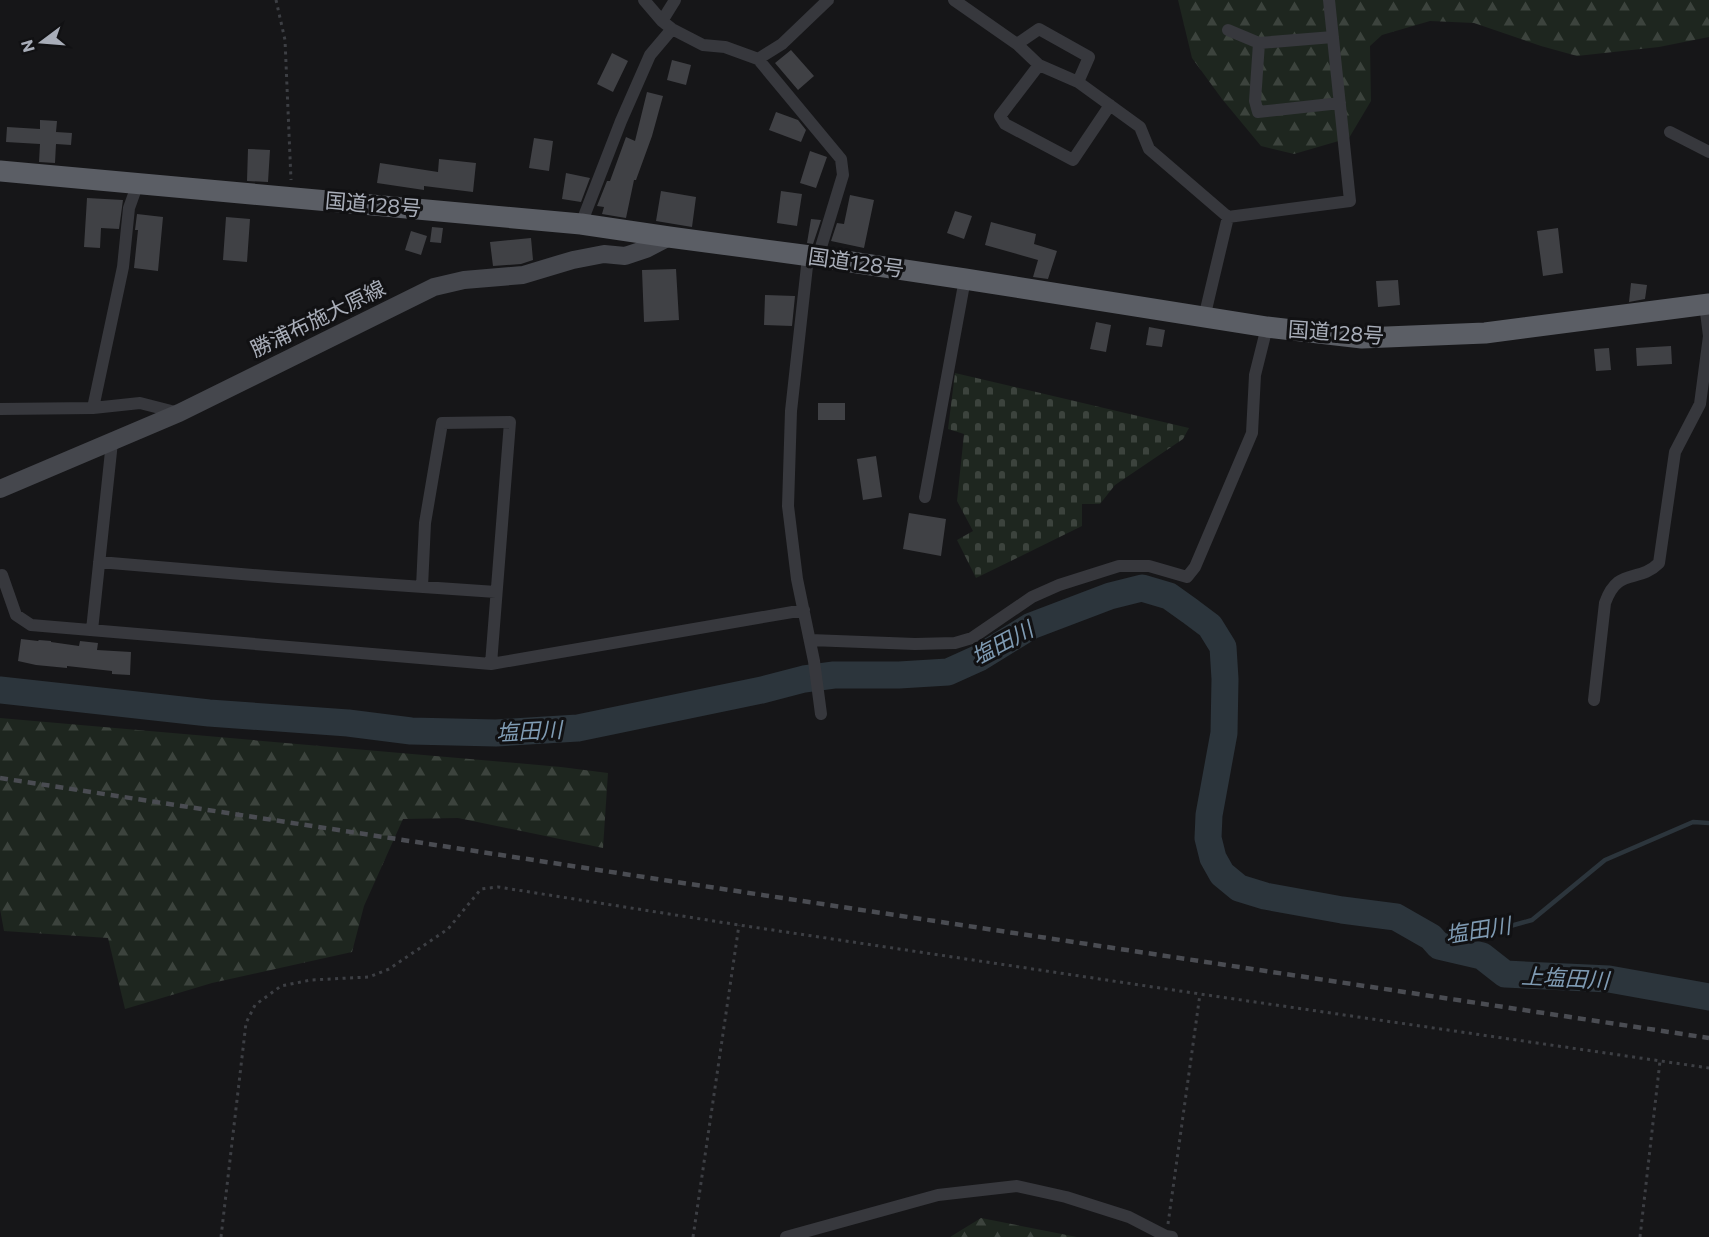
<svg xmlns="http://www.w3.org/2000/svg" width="1709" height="1237" viewBox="0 0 1709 1237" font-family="Commissioner,'Noto Sans JP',sans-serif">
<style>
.forest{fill:url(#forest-firs)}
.cemetery{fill:url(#cemetery-stones)}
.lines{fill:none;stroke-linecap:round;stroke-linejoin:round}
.stream{stroke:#2c353c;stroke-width:4.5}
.river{stroke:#2c353c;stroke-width:27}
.building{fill:#404145}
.path{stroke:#3d3f44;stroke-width:3;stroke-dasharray:3 4.5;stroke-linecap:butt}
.minor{stroke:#37383d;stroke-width:12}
.secondary{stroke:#45474d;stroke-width:18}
.trunk{stroke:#5b5e65;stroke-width:21}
.rail{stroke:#4a4c52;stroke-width:4.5;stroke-dasharray:8 6;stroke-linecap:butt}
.labels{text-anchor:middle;stroke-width:6;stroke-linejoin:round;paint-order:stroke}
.street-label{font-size:21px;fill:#a8adb8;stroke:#111113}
.water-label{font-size:22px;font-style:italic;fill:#7f9bb3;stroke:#111113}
</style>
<defs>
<pattern id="forest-firs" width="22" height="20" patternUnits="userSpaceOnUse" patternTransform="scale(1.5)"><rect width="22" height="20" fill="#1e261f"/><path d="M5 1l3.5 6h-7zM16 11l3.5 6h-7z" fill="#3c433d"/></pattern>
<pattern id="cemetery-stones" width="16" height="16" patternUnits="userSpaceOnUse" patternTransform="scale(1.5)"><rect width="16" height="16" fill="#1e261f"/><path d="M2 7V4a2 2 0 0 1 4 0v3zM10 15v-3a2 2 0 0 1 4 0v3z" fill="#3c433d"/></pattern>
</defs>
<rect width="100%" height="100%" fill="#161618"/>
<!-- forest -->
<path class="forest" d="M1178 0H1709V37L1659 47 1577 56 1541 46 1474 23 1430 21 1382 35 1370 46 1371 101 1349 138 1294 154 1261 146 1222 99 1192 58Z
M0 718 561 767 608 773 603 848 458 818 403 819 364 906 352 952 212 983 125 1009 108 938 4 931 0 909Z
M981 1218 1077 1237H950Z"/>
<!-- cemetery -->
<path class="cemetery" d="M955 373 1189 428 1183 439 1115 485 1100 504H1082V526L976 578 957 540 973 531 957 501 964 434 948 429Z"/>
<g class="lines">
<!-- stream -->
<path class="stream" d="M1431 937 1489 932 1532 920 1605 860 1693 822 1709 823"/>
<!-- river -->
<path class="river" d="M0 690 209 713 348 723 411 731 496 733 578 728 762 690 804 679 834 675H899L948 672 979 658 1031 626 1110 596 1142 588 1169 596 1190 611 1210 626 1223 647 1225 679 1224 733 1209 815 1208 838 1213 858 1222 874 1239 888 1265 896 1342 910 1396 917 1431 937 1439 946 1482 956 1505 974 1609 979 1709 997"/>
</g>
<!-- building -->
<path class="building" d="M791 50 814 76 798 90 775 63Z
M612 53 628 61 613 92 597 84Z
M672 60 691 65 686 85 667 80Z
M647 92 663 96 652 136 636 180H634L626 218 602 214 604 207 597 206 607 181H610L626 137 635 141Z
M776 112 798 120 806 130 801 142 769 130Z
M40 120 57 121 56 132 72 133 71 145 56 144 55 163 39 162 40 144 6 142 7 127 40 129Z
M534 138 553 141 549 171 529 168Z
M248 149 270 150 268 182 247 181Z
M810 151 827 157 816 188 800 183Z
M439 159 476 163 473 192 424 186V190L377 183 380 163 438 172Z
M566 173 590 178 581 202 562 199Z
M661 191 696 197 692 227 656 221Z
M781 191 802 194 797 226 777 223Z
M850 195 874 200 864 248 831 241 837 223 844 224Z
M87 198 123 200 119 229 101 228 100 248 84 247Z
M955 211 972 216 964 239 947 233Z
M137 214 163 217 158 271 134 268 138 230H135Z
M226 217 250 219 247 262 223 260Z
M811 219 821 220 813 244 807 243Z
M991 222 1036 234 1034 244 1057 251 1048 279 1033 277 1038 260 985 245Z
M432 227 443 228 441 243 430 242Z
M1558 228 1563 273 1543 276 1537 231Z
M411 231 427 236 421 255 405 250Z
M531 238 533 260 521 264 493 266 490 242Z
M676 269 679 320 644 322 642 270Z
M1398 280 1400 305 1378 307 1376 281Z
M1631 283 1647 285 1645 299 1629 302Z
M765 295 795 296 792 326 764 325Z
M1096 322 1111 325 1106 352 1090 349Z
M1149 327 1165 330 1162 347 1146 345Z
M1671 346 1672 364 1637 366 1636 348Z
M1609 348 1611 370 1596 371 1594 349Z
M818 403H845V420H818Z
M876 456 882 497 863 500 857 459Z
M909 513 946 519 941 556 903 549Z
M21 639 38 641 39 640 51 641V642L79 646 80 641 98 643 97 650 131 652 130 675 112 674V671L67 666V668L36 665 18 661Z"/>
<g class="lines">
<!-- path -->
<path class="path" d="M276 0 285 40 291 180
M1168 1224 1200 994
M221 1237 246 1023 255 1005 281 986 311 980 369 977 389 969 448 929 481 889 498 887 739 925 1200 994 1709 1068
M693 1237 739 925
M1640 1237 1660 1061"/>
<!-- minor -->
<path class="minor" d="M644 0 662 21 672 29 703 45 725 47 758 59 841 159 843 175 818 257
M954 0 1017 44 1039 29 1089 57 1078 82 1140 127 1149 149 1228 217 1204 318
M662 21 675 0
M1228 30 1259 43 1333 37
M1259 43 1255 101 1258 112 1340 103
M1017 44 1039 65 1078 82
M758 59 782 44 828 0
M1039 65 1000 116 1005 124 1073 160 1110 105
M1670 132 1709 152
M1228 217 1350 201 1329 0
M581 224 621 121 650 55 672 29
M808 257 791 411 788 506 797 579 814 661 821 714
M93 408 123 267 129 208 138 183
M0 409 93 408 140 403 179 413
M925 497 965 279
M99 562 278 577 496 592
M2 575 16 615 31 625 491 664 804 610
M422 587 425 523 442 423 510 422 491 664
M92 630 112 442
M810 640 915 644 955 643 972 638 1032 597 1059 585 1119 566H1149L1187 577 1195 567 1252 433 1255 375 1267 327
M1594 700 1605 603C1618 566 1638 584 1659 563L1675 452 1700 404 1709 336 1705 304
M786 1237 938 1195 1017 1186 1066 1197 1129 1217 1166 1236 1172 1237"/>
<!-- secondary -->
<path class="secondary" d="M0 489 179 413 434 287 464 280 523 275 573 260 604 254 625 256 646 249 669 237"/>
<!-- trunk -->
<path class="trunk" d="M0 171 581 224 669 237 818 257 965 279 1267 327 1362 338 1485 333 1709 304"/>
<!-- rail -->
<path class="rail" d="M0 778 670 881 1709 1038"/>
</g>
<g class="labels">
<!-- street labels -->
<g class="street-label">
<text transform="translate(373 205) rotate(5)" y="7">国道128号</text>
<text transform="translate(856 263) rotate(8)" y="7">国道128号</text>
<text transform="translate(318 319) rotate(-26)" y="7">勝浦布施大原線</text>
<text transform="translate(1336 333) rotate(4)" y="7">国道128号</text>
</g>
<!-- water labels -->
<g class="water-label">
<text transform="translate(1002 643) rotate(-28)" y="8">塩田川</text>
<text transform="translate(529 731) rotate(-3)" y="8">塩田川</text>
<text transform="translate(1478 930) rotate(-9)" y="8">塩田川</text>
<text transform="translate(1565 978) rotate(3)" y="8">上塩田川</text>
</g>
</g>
<!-- north arrow -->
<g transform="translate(42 42) rotate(254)" stroke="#111113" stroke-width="4.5" paint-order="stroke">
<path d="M0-4.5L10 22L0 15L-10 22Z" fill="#a8adb8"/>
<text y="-9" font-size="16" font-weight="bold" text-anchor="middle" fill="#a8adb8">N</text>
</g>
</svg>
